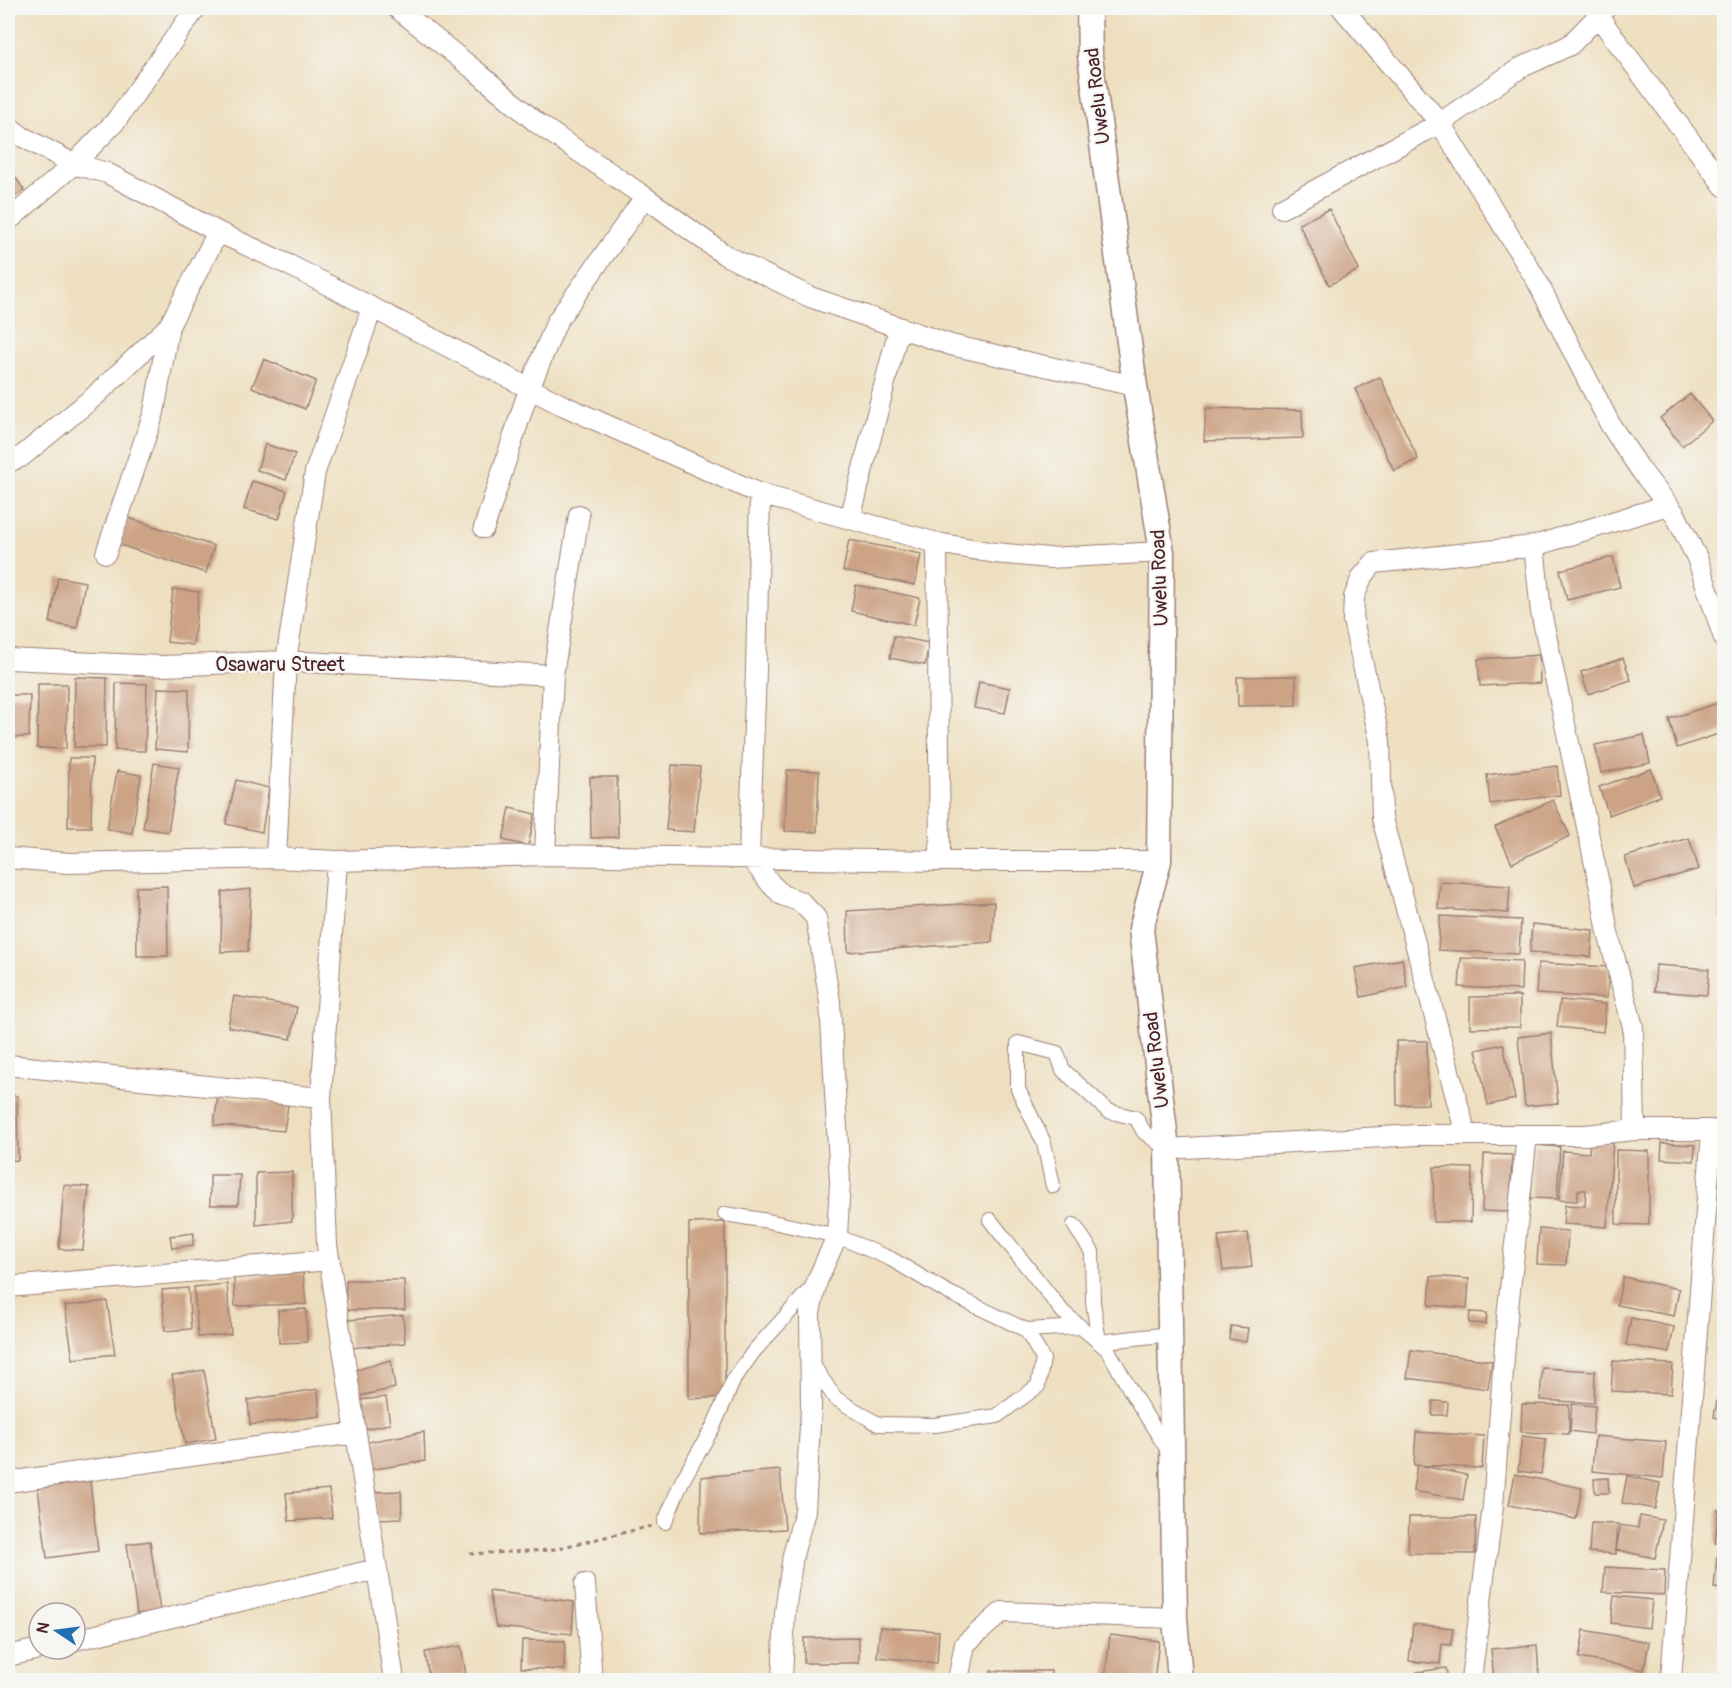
<svg xmlns="http://www.w3.org/2000/svg" width="1732" height="1688" viewBox="0 0 1732 1688" font-family="Pangolin,sans-serif">
<style>
.building{fill:#cca385}
.lines{fill:none;stroke-linecap:round;stroke-linejoin:round}
.pedestrian-casing{stroke:#9c7f76;stroke-width:16}
.minor-casing{stroke:#9c7f76;stroke-width:22}
.tertiary-casing{stroke:#9c7f76;stroke-width:27}
.path{stroke:#9c7f76;stroke-width:3;stroke-dasharray:4.5 4.5;stroke-linecap:butt}
.pedestrian{stroke:#fff;stroke-width:14}
.minor{stroke:#fff;stroke-width:20}
.tertiary{stroke:#fff;stroke-width:24}
.labels{text-anchor:middle;stroke-width:4.5;stroke-linejoin:round;paint-order:stroke}
.street-label{font-size:20px;fill:#4a1f2b;stroke:#f6f6f2}
</style>
<rect width="100%" height="100%" fill="#f6f6f2"/>
<filter id="ink" filterUnits="userSpaceOnUse"><feTurbulence type="fractalNoise" baseFrequency=".0167" numOctaves="2"/><feDisplacementMap in="SourceGraphic" scale="12" xChannelSelector="R" yChannelSelector="G"/><feConvolveMatrix kernelMatrix="1 2 1 2 8 2 1 2 1" color-interpolation-filters="sRGB"/></filter>
<filter id="wash" filterUnits="userSpaceOnUse"><feTurbulence type="fractalNoise" baseFrequency=".008" numOctaves="4" result="noise"/><feDisplacementMap in="SourceGraphic" scale="24" xChannelSelector="R" yChannelSelector="G"/><feGaussianBlur stdDeviation="1.35" result="paint"/><feColorMatrix in="noise" values="0 0 0 0 0 0 0 0 0 0 0 0 0 0 0 0 0 1.4 0 .05"/><feComposite in="paint" operator="in"/></filter>
<g filter="url(#wash)">
<rect width="100%" height="100%" fill="#eedfc0"/>
<g id="blocks">
<!-- building -->
<path class="building" d="M8 166 24 190 8 201Z
M1329 209 1359 270 1329 285 1299 224Z
M264 359 316 381 305 409 252 387Z
M1380 377 1418 459 1394 471 1355 389Z
M1690 394 1712 421 1682 446 1660 418Z
M1206 408 1302 410 1303 438 1204 441Z
M265 444 295 454 286 480 257 470Z
M252 481 287 491 279 519 244 509Z
M126 517 214 546 206 573 117 544Z
M849 540 921 554 915 585 843 571Z
M1613 557 1620 587 1567 600 1560 570Z
M58 577 85 582 77 628 50 623Z
M856 585 920 598 914 625 851 611Z
M173 589 199 592 193 645 167 642Z
M894 636 929 643 925 665 890 658Z
M1539 655 1540 683 1480 686 1478 659Z
M1623 658 1631 680 1588 694 1581 672Z
M1296 676V705L1238 706 1237 677Z
M75 677 107 678 106 747H74Z
M979 682 1010 688 1005 713 974 708Z
M116 683 147 684 145 751 115 750Z
M38 684H67L66 749 37 748Z
M158 688 189 689 188 752 155 749Z
M8 695H30L29 737H8Z
M1724 701V732L1677 748 1669 719Z
M1644 735 1650 763 1601 773 1595 745Z
M69 758H92L91 827H68Z
M154 763 179 767 168 832 143 828Z
M672 765 700 767 694 832 666 830Z
M1557 766 1560 795 1490 804 1487 775Z
M1651 769 1660 796 1609 815 1599 787Z
M787 770 819 771 817 832 785 831Z
M117 771 141 775 132 833 107 829Z
M590 777H617L618 837 591 838Z
M236 780 269 788 262 832 226 824Z
M1553 800 1570 836 1512 863 1495 827Z
M510 808 535 814 528 846 503 840Z
M1689 838 1699 869 1634 888 1625 857Z
M1440 882 1510 886 1508 913 1438 909Z
M167 886 168 956H137L136 887Z
M251 889 248 951 221 952 222 892Z
M1719 894H1724V919H1720Z
M994 902 992 942 848 952 847 911Z
M1440 916 1521 920 1519 954 1438 950Z
M1532 924 1593 930 1591 957 1530 952Z
M1461 958 1522 961 1521 990 1459 987Z
M1402 959 1407 987 1361 997 1355 968Z
M1538 963 1609 967 1607 998 1536 994Z
M1656 965 1709 969 1707 995 1654 991Z
M234 996 297 1007 291 1039 228 1027Z
M1520 996V1027L1470 1028V997Z
M1560 1000 1606 1004 1603 1032 1557 1027Z
M1551 1033 1558 1103 1525 1106 1518 1037Z
M1396 1041H1427L1428 1104 1397 1105Z
M1503 1044 1515 1099 1488 1105 1476 1050Z
M8 1096H17L18 1160 8 1161Z
M218 1096 288 1105 284 1131 214 1125Z
M1590 1141 1613 1143 1607 1227 1563 1224 1565 1205 1585 1206 1586 1190H1578L1577 1201 1559 1200 1563 1151 1589 1153Z
M1662 1143 1695 1145 1694 1161 1661 1159Z
M1534 1145 1560 1147 1557 1199 1531 1198Z
M1616 1150 1649 1151V1225L1616 1224Z
M1484 1154 1512 1155 1510 1212 1482 1211Z
M1434 1167 1472 1168 1471 1222H1433Z
M292 1172V1221L256 1225V1173Z
M210 1175H240L238 1205H210Z
M64 1185 89 1187 83 1250 59 1249Z
M725 1222V1397L689 1399V1223Z
M1539 1229 1568 1231 1566 1265 1537 1264Z
M194 1233 193 1245 172 1248 170 1236Z
M1248 1233 1252 1267 1223 1271 1218 1236Z
M303 1273 306 1304 235 1306 234 1278Z
M1431 1276 1469 1279 1467 1308 1429 1305Z
M1623 1277 1679 1289 1674 1316 1617 1305Z
M346 1280H404L405 1310H346Z
M227 1284 231 1334 198 1337 194 1287Z
M188 1288 191 1329 165 1331 162 1290Z
M107 1301 115 1354 73 1359 65 1306Z
M306 1309 307 1342 279 1343 278 1310Z
M1470 1312 1487 1313 1486 1324 1469 1323Z
M403 1315 405 1343 350 1348 348 1320Z
M1631 1318 1674 1327 1669 1353 1626 1345Z
M1231 1326 1248 1328 1246 1342 1229 1339Z
M1411 1350 1492 1361 1488 1389 1407 1378Z
M1720 1351H1724V1381L1718 1380Z
M391 1360 395 1388 359 1396 356 1370Z
M1613 1361 1673 1364 1671 1394 1611 1391Z
M1542 1368 1595 1371 1594 1403 1540 1400Z
M204 1370 216 1439 185 1444 172 1375Z
M318 1389 320 1416 250 1425 248 1400Z
M1719 1389 1724 1390V1419L1714 1417Z
M386 1397 390 1424 365 1429 361 1400Z
M1433 1401 1448 1402 1447 1415H1432Z
M1522 1404 1569 1405V1434L1521 1432Z
M1572 1404 1595 1406 1592 1434 1570 1431Z
M424 1432 425 1461 369 1470 367 1442Z
M1416 1432 1484 1436 1482 1468 1414 1465Z
M1522 1436 1546 1439 1541 1474 1518 1471Z
M1595 1436 1666 1442 1663 1478 1592 1471Z
M1417 1465 1467 1475 1463 1500 1413 1491Z
M780 1470 785 1529 700 1533 701 1477Z
M1515 1474 1582 1488 1576 1519 1509 1505Z
M1627 1476 1660 1483 1655 1509 1622 1503Z
M1608 1478 1609 1493H1595L1594 1479Z
M90 1481 98 1551 47 1558 38 1488Z
M329 1489 332 1518 289 1521 286 1493Z
M401 1491 402 1518 377 1519 375 1492Z
M1718 1510H1724V1543H1715Z
M1640 1516 1663 1520 1655 1558 1616 1550V1554L1589 1552 1591 1523 1618 1524 1616 1550 1621 1525 1638 1528Z
M1409 1517H1476L1475 1554 1408 1553Z
M150 1541 160 1611 137 1614 127 1544Z
M1717 1557 1724 1558V1589L1714 1588Z
M1605 1567 1665 1570 1664 1595 1603 1592Z
M489 1591 574 1602 572 1634 496 1627Z
M1614 1596 1652 1600 1649 1628 1611 1623Z
M8 1622H9L12 1647H8Z
M1413 1624 1453 1628 1451 1645 1442 1644 1440 1664 1409 1661Z
M880 1627 939 1631 937 1663 877 1657Z
M1584 1630 1649 1642 1644 1670 1579 1658Z
M1110 1635 1159 1641 1154 1680H1105Z
M859 1637V1663H804V1638Z
M522 1640 565 1641 564 1670 521 1668Z
M1537 1645 1539 1676 1494 1680 1491 1649Z
M461 1646 466 1674 429 1679 425 1652Z
M1446 1668 1448 1680H1418L1417 1672Z
M991 1671H1051V1680H991Z
M1642 1676 1643 1680H1577V1678Z"/>
</g>
</g>
<g filter="url(#ink)">
<use href="#blocks" fill-opacity="0" stroke="#9c7f76" stroke-width="1.5"/>
<g class="lines">
<defs>
<path id="pedestrian" d="M1053 1186 1044 1143 1018 1089V1043L1057 1053 1063 1070 1108 1111 1136 1118 1144 1132 1167 1149
M725 1214 768 1221 837 1236 891 1259 947 1292 1026 1330
M990 1220 1063 1312 1108 1350 1132 1393 1169 1452
M1074 1225 1092 1252 1093 1302 1099 1342 1170 1334
M811 1362 835 1398 878 1424 935 1425 997 1416 1038 1386 1043 1359 1026 1330 1081 1327
M665 1522 682 1481 713 1427 734 1379 754 1351 816 1283"/>
<path id="minor" d="M397 8 477 72 537 123 645 197 725 255 810 297 951 345 1135 386
M1342 8 1440 123 1537 281 1611 426 1642 472 1675 514 1697 558 1724 638
M1598 16 1724 186
M8 126 21 136 74 164 107 173 218 232 289 265 560 404 760 494 937 543 995 553 1049 558 1162 552
M1282 208 1440 123 1520 68 1570 45 1606 8
M8 221 74 164 115 122 196 8
M8 462 21 457 95 396 169 326 218 232
M760 494 756 671 749 856 771 884 782 895 801 902 816 918 830 1002 840 1182 837 1236 817 1281 810 1313 811 1408 805 1511 793 1555 785 1612 782 1680
M850 519 899 328
M484 528 529 389 557 321 645 197
M937 543 940 861
M1534 546 1541 612 1600 888 1608 933 1633 1027 1635 1130
M106 553 154 412 169 326
M8 659 162 666 286 661 553 675
M545 855 553 675 579 515
M8 858 69 863 276 858 337 861 545 855 940 861H1159
M276 858 286 661 315 472 372 308
M337 861 321 1098 327 1245 394 1680
M8 1065 321 1098
M1466 1135 1382 818 1380 741 1353 620 1354 597 1362 577 1374 563 1534 546 1668 505
M1167 1149 1418 1135H1585L1635 1130H1712L1724 1132
M8 1287 330 1260
M8 1482 355 1433
M585 1584 592 1680
M75 1640 377 1569
M8 1656 39 1649
M958 1680 965 1644 1002 1612 1175 1618
M1471 1680 1493 1506 1507 1317 1527 1135
M1671 1680 1712 1130"/>
<path id="tertiary" d="M1089 8 1090 56 1135 386 1162 552 1159 861 1141 929 1167 1149 1175 1618 1180 1680"/>
</defs>
<!-- pedestrian casing -->
<use href="#pedestrian" class="pedestrian-casing"/>
<!-- minor casing -->
<use href="#minor" class="minor-casing"/>
<!-- tertiary casing -->
<use href="#tertiary" class="tertiary-casing"/>
<!-- path -->
<path class="path" d="M470 1554 550 1550 652 1526"/>
<!-- pedestrian -->
<use href="#pedestrian" class="pedestrian"/>
<!-- minor -->
<use href="#minor" class="minor"/>
<!-- tertiary -->
<use href="#tertiary" class="tertiary"/>
</g>
</g>
<g class="labels">
<!-- street labels -->
<g class="street-label">
<text transform="translate(1097 96) rotate(-97)" y="7">Uwelu Road</text>
<text transform="translate(1159 578) rotate(-92)" y="7">Uwelu Road</text>
<text x="280" y="671">Osawaru Street</text>
<text transform="translate(1156 1060) rotate(-97)" y="7">Uwelu Road</text>
</g>
</g>
<!-- margin -->
<rect width="1732" height="1688" fill="none" stroke="#f6f6f2" stroke-width="30"/>
<!-- north arrow -->
<g transform="translate(57 1631) rotate(283)"><circle r="28" fill="#f6f6f2" stroke="#b1a0a2" stroke-width="1.5"/>
<path d="M0-4.5L10 22L0 15L-10 22Z" fill="#1f6fb2"/>
<text y="-9" font-size="16" font-weight="bold" text-anchor="middle" fill="#4a1f2b">N</text>
</g>
</svg>
